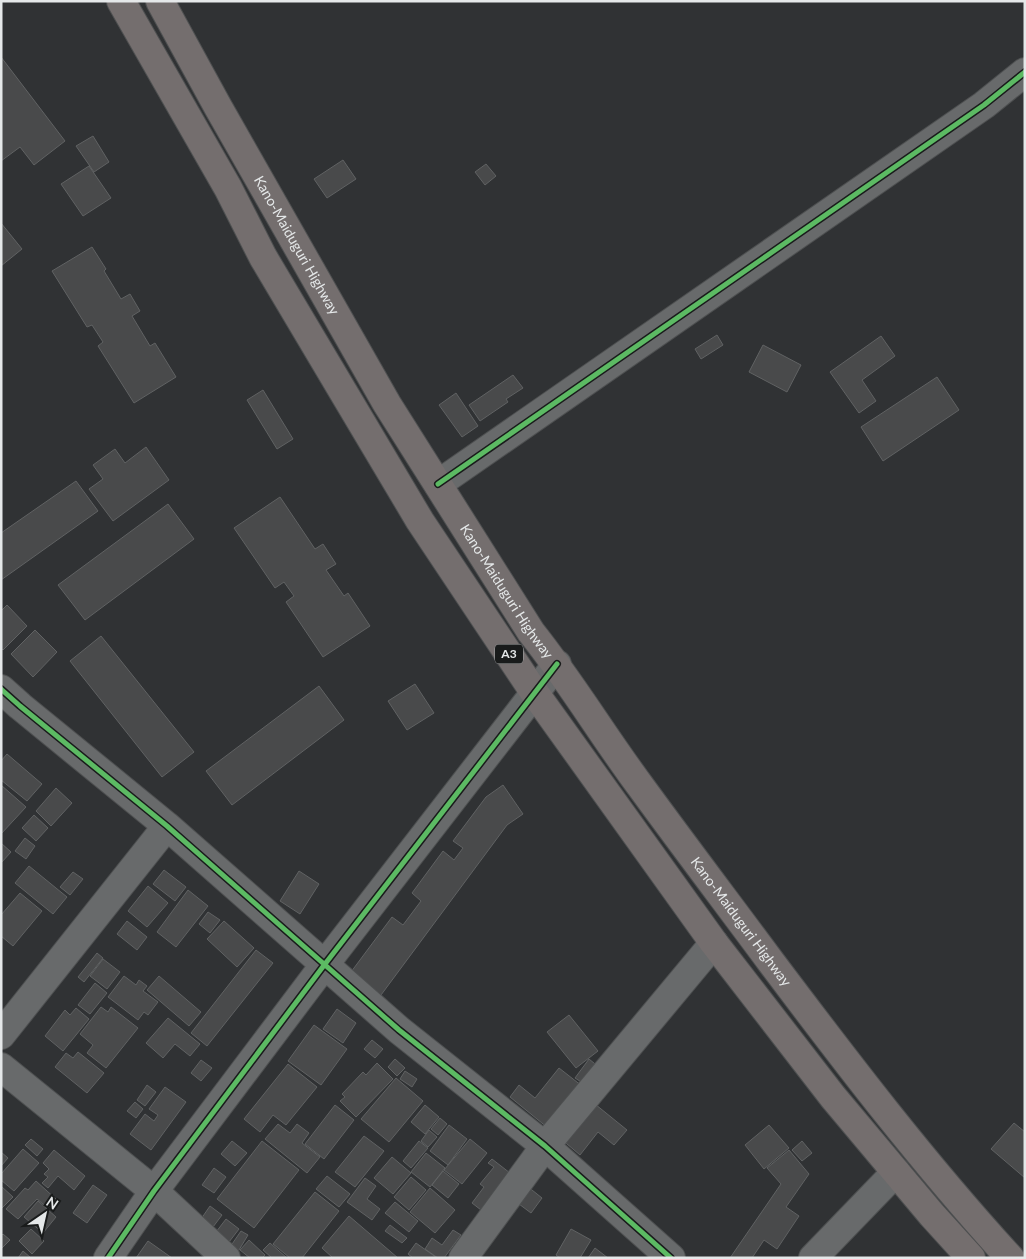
<svg xmlns="http://www.w3.org/2000/svg" width="1026" height="1259" viewBox="0 0 1026 1259" font-family="Lato,sans-serif">
<style>
.building{fill:#494a4b;stroke:#606263}
.lines{fill:none;stroke-linecap:round;stroke-linejoin:round}
.street-casing{stroke:#4e5051;stroke-width:30}
.highway-casing{stroke:#4e5051;stroke-width:30}
.street{stroke:#686a6b;stroke-width:28}
.highway{stroke:#746e6e;stroke-width:28}
.cycleway-casing{stroke:#191b1b;stroke-width:8}
.cycleway{stroke:#5cba63;stroke-width:5}
.labels{text-anchor:middle;stroke-width:5;stroke-linejoin:round;paint-order:stroke}
.shield{fill:#191b1b;stroke:#a8aaab;stroke-width:1}
.shield-label{font-size:12px;font-weight:bold;fill:#e5e8e9}
.street-label{font-size:14px;fill:#e5e8e9;stroke:#191b1b}
</style>
<rect width="100%" height="100%" fill="#303234"/>
<!-- building -->
<path class="building" d="M1 57 65 141 34 165 20 147 1 161Z
M93 136 109 162 94 172 76 146Z
M343 160 356 179 327 198 314 179Z
M486 164 496 176 485 185 475 172Z
M89 166 111 198 83 216 61 184Z
M1 223 22 249 1 266Z
M92 247 106 269 104 271 121 299 130 294 140 311 132 316 150 346 155 343 176 377 134 403 98 346 103 342 92 325 87 327 52 271Z
M717 335 723 345 701 359 695 349Z
M881 336 895 356 862 380 876 401 859 413 830 372Z
M763 345 801 365 787 392 749 372Z
M513 375 523 388 506 399 508 402 480 421 469 405Z
M937 377 959 410 883 461 861 427Z
M263 390 293 439 277 449 247 400Z
M456 393 478 426 462 437 439 405Z
M146 447 169 480 113 521 89 489 103 479 93 465 115 449 125 463Z
M76 481 98 511 1 580V533Z
M280 497 315 549 323 544 336 564 326 570 344 596 348 593 370 626 323 657 286 602 294 596 284 582 275 588 234 528Z
M168 504 194 539 85 620 58 585Z
M7 605 27 626 3 650 1 648V611Z
M35 630 57 652 33 677 11 654Z
M101 636 194 752 162 777 70 661Z
M415 684 434 713 407 730 388 701Z
M319 686 344 720 232 805 206 771Z
M7 754 42 784 27 801 1 780V761Z
M1 785 26 807 1 834Z
M503 785 523 814 507 825 381 995 351 972 392 917 403 925 421 901 412 893 443 851 454 860 463 848 453 841 486 797Z
M56 788 72 803 51 826 36 811Z
M34 815 48 828 36 841 22 828Z
M25 838 35 846 26 859 15 851Z
M1 843 11 852 1 863Z
M29 866 67 897 53 914 15 883Z
M164 870 186 887 175 901 153 884Z
M299 871 319 884 300 914 280 901Z
M73 872 83 879 70 895 60 887Z
M148 886 168 903 147 927 128 911Z
M188 890 208 906 176 947 157 932Z
M20 893 42 911 13 946 1 936V915Z
M208 912 220 920 210 933 199 924Z
M127 921 147 937 137 950 117 934Z
M224 921 254 948 237 967 207 939Z
M256 950 273 963 207 1046 191 1033Z
M97 953 103 958 84 982 78 977Z
M103 959 120 972 107 989 90 976Z
M124 976 136 985 139 980 147 986 143 991 158 1002 148 1015 144 1012 138 1020 108 997Z
M159 976 201 1012 189 1026 147 990Z
M95 983 107 993 90 1014 78 1005Z
M101 1007 108 1012 111 1007 138 1028 106 1068 87 1053 93 1045 80 1034Z
M76 1008 89 1019 63 1051 45 1036 65 1010 70 1015Z
M337 1009 356 1023 343 1043 323 1029Z
M569 1015 598 1051 576 1068 547 1032Z
M168 1018 200 1044 190 1056 175 1044 163 1058 146 1043Z
M314 1025 347 1049 321 1085 288 1061Z
M372 1040 383 1049 375 1058 364 1049Z
M78 1052 104 1073 87 1093 55 1067 66 1053 73 1058Z
M395 1059 405 1068 397 1076 388 1067Z
M589 1059 600 1068 586 1085 575 1078Z
M201 1060 212 1068 201 1081 191 1073Z
M377 1063 393 1079 356 1117 340 1101 345 1097 342 1094 363 1072 366 1075Z
M288 1064 317 1087 286 1125 273 1115 260 1132 244 1119Z
M559 1068 582 1086 548 1128 510 1097 519 1085 535 1098Z
M405 1071 417 1079 412 1087 400 1079Z
M396 1078 423 1101 389 1142 361 1119Z
M147 1085 156 1092 145 1106 137 1100Z
M165 1087 186 1102 151 1150 130 1134 145 1114 154 1121 158 1115 149 1109Z
M590 1100 627 1130 614 1145 598 1132 580 1155 560 1138Z
M135 1102 143 1109 136 1118 127 1111Z
M335 1105 354 1120 324 1159 305 1144Z
M425 1105 439 1117 425 1134 411 1122Z
M440 1118 447 1124 438 1135 431 1129Z
M1014 1123 1025 1132V1178L991 1149Z
M278 1124 290 1133 297 1124 309 1133 302 1143 320 1157 307 1173 265 1139Z
M449 1125 467 1139 448 1165 430 1151Z
M769 1125 789 1148 764 1169 745 1145Z
M429 1130 437 1137 428 1147 421 1141Z
M364 1136 384 1151 355 1187 335 1172Z
M31 1139 43 1149 37 1156 25 1145Z
M470 1139 487 1153 462 1184 444 1170Z
M232 1141 247 1153 235 1166 221 1154Z
M262 1141 299 1170 254 1228 217 1199Z
M419 1141 428 1148 411 1168 403 1161Z
M802 1141 812 1153 802 1161 792 1150Z
M23 1149 39 1163 14 1191 1 1180V1174Z
M54 1150 85 1176 74 1190 58 1176 48 1188 42 1183 48 1177 44 1174 49 1169 43 1163Z
M789 1150 809 1174 786 1207 799 1216 777 1249 764 1240 752 1258H730L781 1184 767 1168Z
M1 1152 8 1158 1 1166Z
M426 1153 445 1168 430 1187 411 1172Z
M392 1157 411 1173 393 1194 374 1178Z
M492 1159 510 1173 481 1210 472 1203 484 1187 480 1184 494 1167 488 1163Z
M214 1168 226 1177 214 1193 202 1185Z
M443 1171 459 1184 448 1198 432 1185Z
M327 1176 350 1194 339 1207 316 1189Z
M411 1177 426 1190 409 1210 394 1197Z
M365 1178 376 1186 367 1199 380 1209 372 1220 347 1202Z
M36 1181 57 1200 49 1209 37 1199 18 1219 6 1209 25 1188 28 1190Z
M93 1185 107 1195 87 1223 73 1213Z
M1 1186 13 1197 1 1209Z
M527 1186 542 1198 531 1213 515 1201Z
M430 1188 455 1210 435 1233 410 1212Z
M315 1192 339 1211 302 1258H290L273 1244Z
M38 1201 56 1217 43 1233 24 1217Z
M395 1202 418 1221 409 1232 385 1213Z
M210 1206 222 1215 213 1227 201 1219Z
M349 1216 398 1258H333L322 1248Z
M226 1219 239 1229 229 1242 216 1232Z
M390 1225 407 1238 402 1243 385 1231Z
M31 1229 44 1241 32 1254 19 1241Z
M571 1229 591 1240 580 1258H560L556 1255Z
M453 1230 461 1235 444 1258H438L425 1249 432 1238 442 1245Z
M241 1231 248 1235 236 1255 228 1250Z
M3 1234 10 1240 1 1249V1236Z
M249 1240 265 1255 262 1258H250L240 1250Z
M148 1241 172 1258H136Z
M270 1243 287 1258H272L263 1250Z
M416 1243 437 1258H413L408 1254Z
M595 1248 608 1258H588Z
M23 1251 31 1258H18Z"/>
<g class="lines">
<defs>
<path id="street" d="M438 484 984 105 1025 72
M1 689 20 706 167 826 399 1030 545 1146 671 1258
M1 1035 167 826
M1 1067 154 1191 226 1258
M108 1258 154 1191 325 964 557 664
M463 1258 545 1146 714 943
M813 1258 896 1172"/>
<g id="highway">
<path d="M121 1 228 188 263 257 351 405 420 521 534 692 714 943 833 1097 932 1215 971 1258"/>
<path id="s1" d="M160 1 218 107 387 404 531 632C571 682 603 736 641 787 684 846 728 904 771 962 847 1063 924 1164 1010 1258"/>
</g>
</defs>
<!-- street casing -->
<use href="#street" class="street-casing"/>
<!-- highway casing -->
<use href="#highway" class="highway-casing"/>
<!-- street -->
<use href="#street" class="street"/>
<!-- highway -->
<use href="#highway" class="highway"/>
<defs>
<path id="cycleway" d="M438 484 984 105 1025 72
M1 689 20 706 167 826 399 1030 545 1146 671 1258
M108 1258 154 1191 325 964 557 664"/>
</defs>
<!-- cycleway casing -->
<use href="#cycleway" class="cycleway-casing"/>
<!-- cycleway -->
<use href="#cycleway" class="cycleway"/>
</g>
<g class="labels">
<!-- shield labels -->
<rect class="shield" x="495" y="644.5" width="28" height="19" rx="4"/>
<g class="shield-label">
<text x="509" y="658">A3</text>
</g>
<!-- street labels -->
<g class="street-label">
<text dy="5" stroke="none"><textPath href="#s1" startOffset="280">Kano-Maiduguri Highway</textPath></text>
<text dy="5" stroke="none"><textPath href="#s1" startOffset="685">Kano-Maiduguri Highway</textPath></text>
<text dy="5" stroke="none"><textPath href="#s1" startOffset="1090">Kano-Maiduguri Highway</textPath></text>
</g>
</g>
<!-- border -->
<rect width="1026" height="1259" fill="none" stroke="#e5e8e9" stroke-width="5"/>
<!-- north arrow -->
<g transform="translate(45 1214) rotate(34)" stroke="#191b1b" stroke-width="4" paint-order="stroke">
<path d="M0-4L9 19L0 12L-9 19Z" fill="#e5e8e9"/>
<text y="-8" font-size="14" font-weight="bold" text-anchor="middle" fill="#e5e8e9">N</text>
</g>
</svg>
